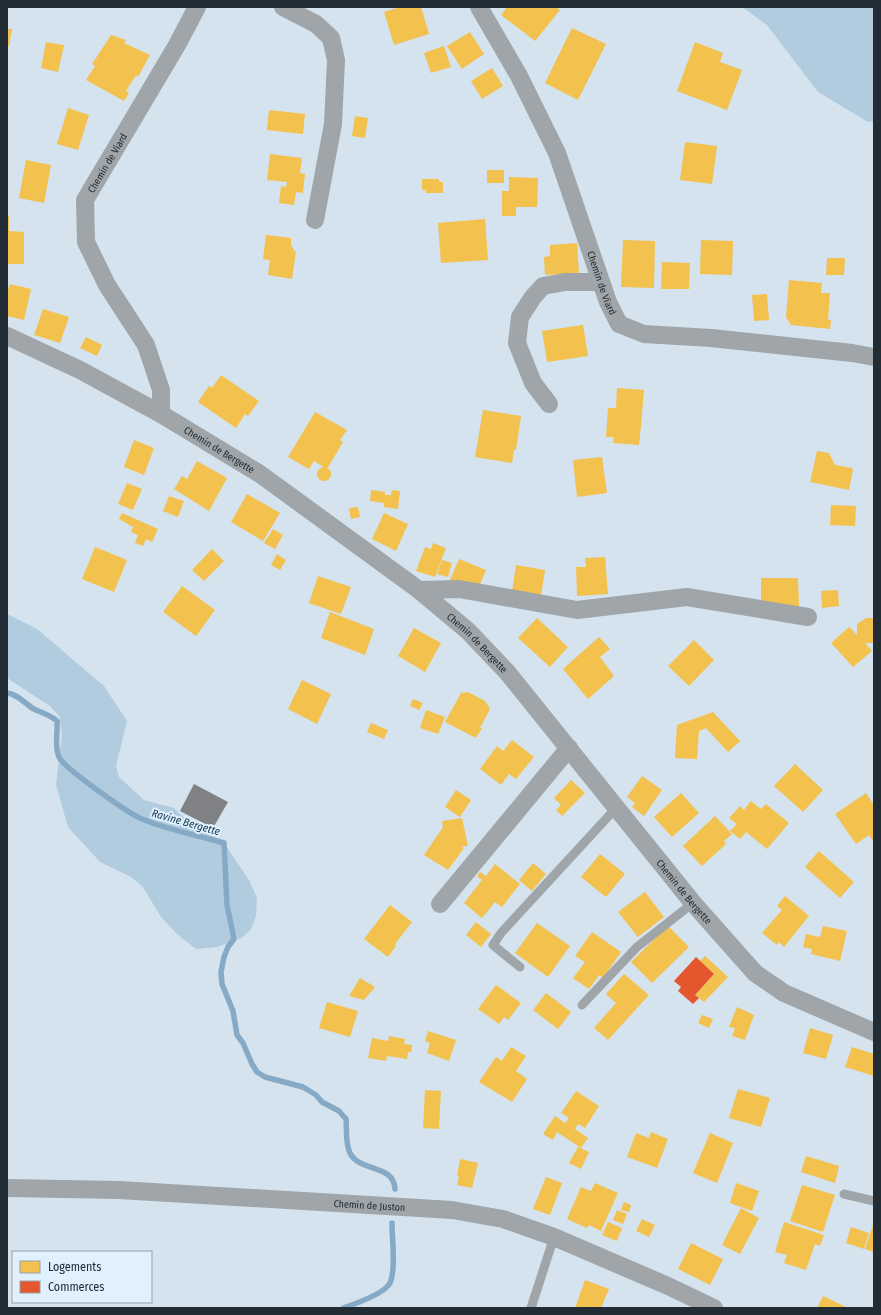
<svg xmlns="http://www.w3.org/2000/svg" width="881" height="1315" viewBox="0 0 881 1315" font-family="'Fira Sans Condensed',sans-serif">
<style>
.green{fill:#b2ccdf}
.homes{fill:#f2c14e}
.shops{fill:#e4572e}
.lines{fill:none;stroke-linecap:round;stroke-linejoin:round}
.stream{stroke:#86aac5;stroke-width:5.5}
.building{fill:#7f8184}
.service{stroke:#9fa5a8;stroke-width:9}
.minor{stroke:#9fa5a8;stroke-width:18}
.labels{text-anchor:middle;stroke-width:4;stroke-linejoin:round;paint-order:stroke}
.street-label{font-size:10px;fill:#222c34;stroke:#e0f0fc}
.water-label{font-size:11px;font-style:italic;fill:#143951;stroke:#e0f0fc}
</style>
<rect width="100%" height="100%" fill="#d4e3ee"/>
<!-- green -->
<path class="green" d="M742 7H874V121L868 122 818 92 767 25Z
M7 614 37 629 104 686 127 721 116 766 119 777 144 800 174 808 182 816 224 843 249 880 257 898 256 916 251 929 242 938 217 947 196 949 177 934 161 917 143 887 131 877 100 862 68 827 56 785 62 734 59 716 50 706 7 678Z"/>
<!-- homes -->
<path class="homes" d="M400 7H421L429 34 394 45 384 12Z
M507 7H556L560 10 535 41 501 15Z
M572 28 606 44 578 100 545 83Z
M7 29H12L9 46H7Z
M470 32 484 54 462 69 447 46Z
M111 35 126 40 124 43 150 55 138 77 136 75 126 91 129 93 124 101 86 80 95 66 92 64Z
M46 42 64 45 58 72 41 68Z
M695 42 723 53 720 62 742 70 727 110 677 91Z
M444 46 451 67 431 73 424 53Z
M492 68 503 86 482 99 471 81Z
M68 108 89 115 78 150 57 144Z
M269 110 305 114 303 134 267 130Z
M355 116 368 118 365 138 352 136Z
M685 142 717 146 712 184 680 180Z
M270 154 302 158 300 173 305 174 303 193 296 192 294 205 279 203 281 186 286 187 287 182 267 180Z
M26 160 51 165 44 203 19 198Z
M487 170H504V183H487Z
M509 177 538 178 537 207H516V216H502V191H509Z
M422 179H439V182H443V193H426V190H422Z
M7 216H9V231L24 232V264H7Z
M485 219 488 260 441 263 438 223Z
M266 235 291 238V244L294 251H296L292 279 268 275 270 260 263 259Z
M623 240 655 241 654 288 621 287Z
M701 240 733 241 732 275 700 274Z
M577 243 579 273 545 275 544 257 550 256V245Z
M827 258H845L844 275H826Z
M662 262 690 263 689 289H661Z
M789 280 822 283 821 293H830L828 320H831L830 329 791 325 786 317Z
M10 284 31 289 24 320 7 316V293Z
M767 294 769 320 754 321 752 295Z
M43 309 69 317 60 343 34 335Z
M583 325 588 356 547 362 542 331Z
M86 337 102 345 97 356 80 348Z
M221 375 259 401 248 416 245 414 236 428 198 402 209 386 212 388Z
M617 388 644 390 641 426 634 425 641 426 639 445 613 443 614 437H606L608 408H616Z
M483 410 521 416 516 450H514L512 463 475 457Z
M315 412 347 430 340 440 343 442 327 469 314 461 309 469 288 457Z
M134 440 154 448 144 475 124 467Z
M817 451 829 453 835 465 852 468 853 470 849 490 810 482Z
M602 457 607 493 577 497 573 460Z
M197 461 227 478 209 511 174 489 182 476 187 479Z
M317 474a7 7 0 1 1 14 0a7 7 0 1 1-14 0Z
M127 483 142 489 133 510 118 504Z
M371 490 385 492V495H391L392 490 400 491 398 509 384 507V503L370 501Z
M247 494 280 513 263 541 231 522Z
M169 496 184 501 178 517 163 511Z
M831 505 856 506 855 526 830 525Z
M358 507 360 517 351 519 349 508Z
M122 513 158 529 152 542 146 539 143 546 135 543 138 535 131 532 133 527 119 519Z
M384 513 408 524 396 551 372 539Z
M273 529 283 535 275 549 264 543Z
M433 543 446 548 435 577 416 571 425 547 431 549Z
M95 547 127 560 114 592 82 579Z
M212 549 224 561 204 581 192 570Z
M277 554 286 560 280 570 271 565Z
M605 557 608 594 577 596 576 567H586L585 558Z
M459 559 486 570 478 589 467 587 450 580Z
M442 560 452 563 448 577 437 574Z
M516 565 545 570 541 596 512 591Z
M318 576 351 587 341 614 309 603Z
M761 578H798L799 606H761Z
M182 586 215 610 196 636 163 612Z
M838 590 839 606 822 608 821 591Z
M330 612 374 629 365 655 321 638Z
M537 618 568 647 550 667 518 638Z
M866 618H874V643H865L872 651 853 667 831 643 849 627 857 635V624Z
M414 628 441 643 425 672 398 656Z
M599 637 610 649 600 657 614 676 588 699 563 669Z
M694 640 714 660 689 686 668 666Z
M302 680 331 694 317 724 288 709Z
M468 692 485 701 490 709 480 728H482L476 738 445 722 461 693Z
M413 699 423 703 419 710 410 706Z
M426 710 445 717 438 734 420 728Z
M713 712 740 741 728 752 706 728 699 731 697 759 675 758 677 725Z
M371 723 388 730 384 739 367 732Z
M512 740 534 757 516 779 509 774 501 785 480 769 497 746 503 751Z
M795 764 823 790 803 812 774 786Z
M642 776 662 790 644 816 632 807 635 803 627 797Z
M571 780 585 793 562 816 556 810 561 805 554 798Z
M456 790 471 800 460 817 445 807Z
M681 793 699 813 672 837 654 817Z
M866 793 874 805V842L869 835 856 844 835 814Z
M751 801 761 809 766 804 789 823 767 849 746 832 740 839 730 831 737 824 729 818 740 806 744 810Z
M715 816 732 834 724 841 726 844 702 866 683 846Z
M462 818 468 846H461L464 848 448 870 424 855 443 827 442 821Z
M819 851 854 882 840 898 805 867Z
M600 854 625 874 606 897 581 877Z
M533 863 546 874 532 891 519 880Z
M495 864 520 884 502 907 495 902 482 918 464 903 482 880 477 876 480 872 486 876Z
M645 892 664 917 638 937 618 912Z
M785 896 809 916 784 947 779 942 777 945 762 933 782 910 777 906Z
M390 905 412 922 395 944 396 946 388 957 364 939Z
M476 922 491 934 481 947 466 935Z
M537 923 570 946 548 977 515 953Z
M668 926 689 947 652 983 631 962Z
M823 926 847 931 840 961 811 954 812 949 803 947 806 934 820 937Z
M592 932 621 952 603 978 599 975 589 989 573 978 585 962 575 956Z
M705 956 728 977 704 1002 695 995 714 974 700 961Z
M624 974 649 995 608 1040 594 1028 616 1003 606 994Z
M360 978 375 987 364 1000 349 996Z
M496 985 521 1003 508 1020 504 1017 499 1024 478 1009Z
M546 993 571 1012 558 1029 533 1010Z
M327 1002 358 1011 350 1037 319 1028Z
M737 1007 754 1015 745 1040 732 1036 735 1028 729 1027Z
M702 1015 713 1019 709 1028 698 1023Z
M810 1028 833 1035 826 1059 803 1053Z
M428 1031 456 1040 449 1061 427 1053 430 1043 425 1041Z
M389 1036 405 1039 404 1044 412 1045 411 1052H408L407 1059 387 1056 386 1061 368 1058 372 1038 388 1041Z
M511 1047 526 1056 516 1071 527 1079 512 1102 479 1082 496 1057 502 1061Z
M852 1047 874 1054V1076L845 1067Z
M738 1089 770 1098 761 1127 729 1118Z
M425 1090 441 1091 439 1129 423 1128Z
M576 1091 599 1106 585 1128 578 1124 575 1129 588 1138 581 1148 557 1132 553 1140 543 1134 555 1116 565 1123 569 1118 561 1113Z
M651 1132 668 1139 657 1168 627 1157 636 1133 649 1138Z
M710 1133 733 1143 717 1183 693 1173Z
M578 1147 589 1152 581 1169 569 1163Z
M806 1156 839 1166 835 1183 801 1172Z
M460 1159 478 1163 472 1188 457 1185 459 1177 457 1176Z
M546 1177 562 1183 550 1215 533 1209Z
M595 1183 618 1193 601 1231 589 1225 587 1228 567 1219 581 1187 591 1191Z
M736 1183 759 1191 752 1211 730 1203Z
M802 1185 835 1195 823 1232 790 1221Z
M624 1202 631 1205 629 1212 621 1210Z
M741 1208 759 1218 740 1254 722 1245Z
M617 1210 627 1214 623 1224 613 1220Z
M642 1219 655 1225 649 1237 636 1231Z
M608 1222 622 1228 617 1241 602 1235Z
M784 1222 824 1235 820 1246 815 1244 806 1270 784 1263 787 1255 775 1252Z
M874 1222V1252L865 1249Z
M851 1227 869 1233 864 1249 846 1243Z
M691 1243 723 1259 710 1285 678 1269Z
M585 1280 609 1289 601 1308H575Z
M823 1296 848 1308H817Z"/>
<!-- shops -->
<path class="shops" d="M696 957 714 974 695 995 699 998 693 1004 678 991 681 987 674 981Z"/>
<g class="lines">
<!-- stream -->
<path class="stream" d="M7 693C18 694 25 704 34 709 42 713 50 715 57 721 58 733 54 746 59 757 64 768 129 814 142 819 168 830 197 835 224 843L227 905 234 939 228 947 224 957 221 972 222 984 233 1011 237 1035 243 1043 252 1064 257 1072 265 1077 303 1087 316 1095 322 1102 339 1111 346 1119C347 1130 345 1143 350 1153 359 1172 394 1164 395 1189
M343 1308C355 1304 384 1294 390 1283 396 1269 392 1239 392 1223"/>
</g>
<!-- building -->
<path class="building" d="M194 784 228 802 213 828 180 811Z"/>
<g class="lines">
<!-- service -->
<path class="service" d="M520 967 493 945 501 933 616 808
M582 1005 637 947 693 903
M844 1194 874 1201
M531 1308 554 1237"/>
<!-- minor -->
<g class="minor">
<path d="M283 7 316 24 331 38 336 60 333 124 315 220"/>
<path id="s1" d="M479 7 519 76 557 153 608 302 619 324 644 334 711 338 852 353 874 357"/>
<path id="s2" d="M7 336 80 370 161 414 260 474 419 590 468 631 507 672 693 903 755 973 784 993 874 1032"/>
<path d="M549 404 533 383 517 343 520 317 533 297 543 286 565 282H601"/>
<path id="s3" d="M161 414V390L146 345 107 285 86 242 85 200 177 45 197 7"/>
<path d="M419 590 459 589 577 610 687 597 808 617"/>
<path d="M440 904 569 748"/>
<path id="s4" d="M7 1188 119 1190 452 1210 503 1219 554 1237 668 1286 714 1308"/>
</g>
</g>
<g class="labels">
<!-- street labels -->
<g class="street-label">
<text dy="4" stroke="none"><textPath href="#s3" startOffset="276">Chemin de Viard</textPath></text>
<text dy="4" stroke="none"><textPath href="#s1" startOffset="303">Chemin de Viard</textPath></text>
<text dy="4" stroke="none"><textPath href="#s2" startOffset="241">Chemin de Bergette</textPath></text>
<text dy="4" stroke="none"><textPath href="#s2" startOffset="564">Chemin de Bergette</textPath></text>
<text dy="4" stroke="none"><textPath href="#s2" startOffset="888">Chemin de Bergette</textPath></text>
<text dy="4" stroke="none"><textPath href="#s4" startOffset="363">Chemin de Juston</textPath></text>
</g>
<!-- water labels -->
<g class="water-label">
<text transform="translate(186 822) rotate(16)" y="4">Ravine Bergette</text>
</g>
</g>
<!-- border -->
<rect width="881" height="1315" fill="none" stroke="#222c34" stroke-width="16"/>
<!-- legend -->
<rect x="12" y="1251" width="140" height="52" fill="#e0f0fc" stroke="#94a2ac"/>
<rect x="20" y="1261" width="20" height="12" fill="#f2c14e" stroke="#94a2ac"/>
<text x="48" y="1271" font-size="12" fill="#222c34">Logements</text>
<rect x="20" y="1281" width="20" height="12" fill="#e4572e" stroke="#94a2ac"/>
<text x="48" y="1291" font-size="12" fill="#222c34">Commerces</text>
</svg>
